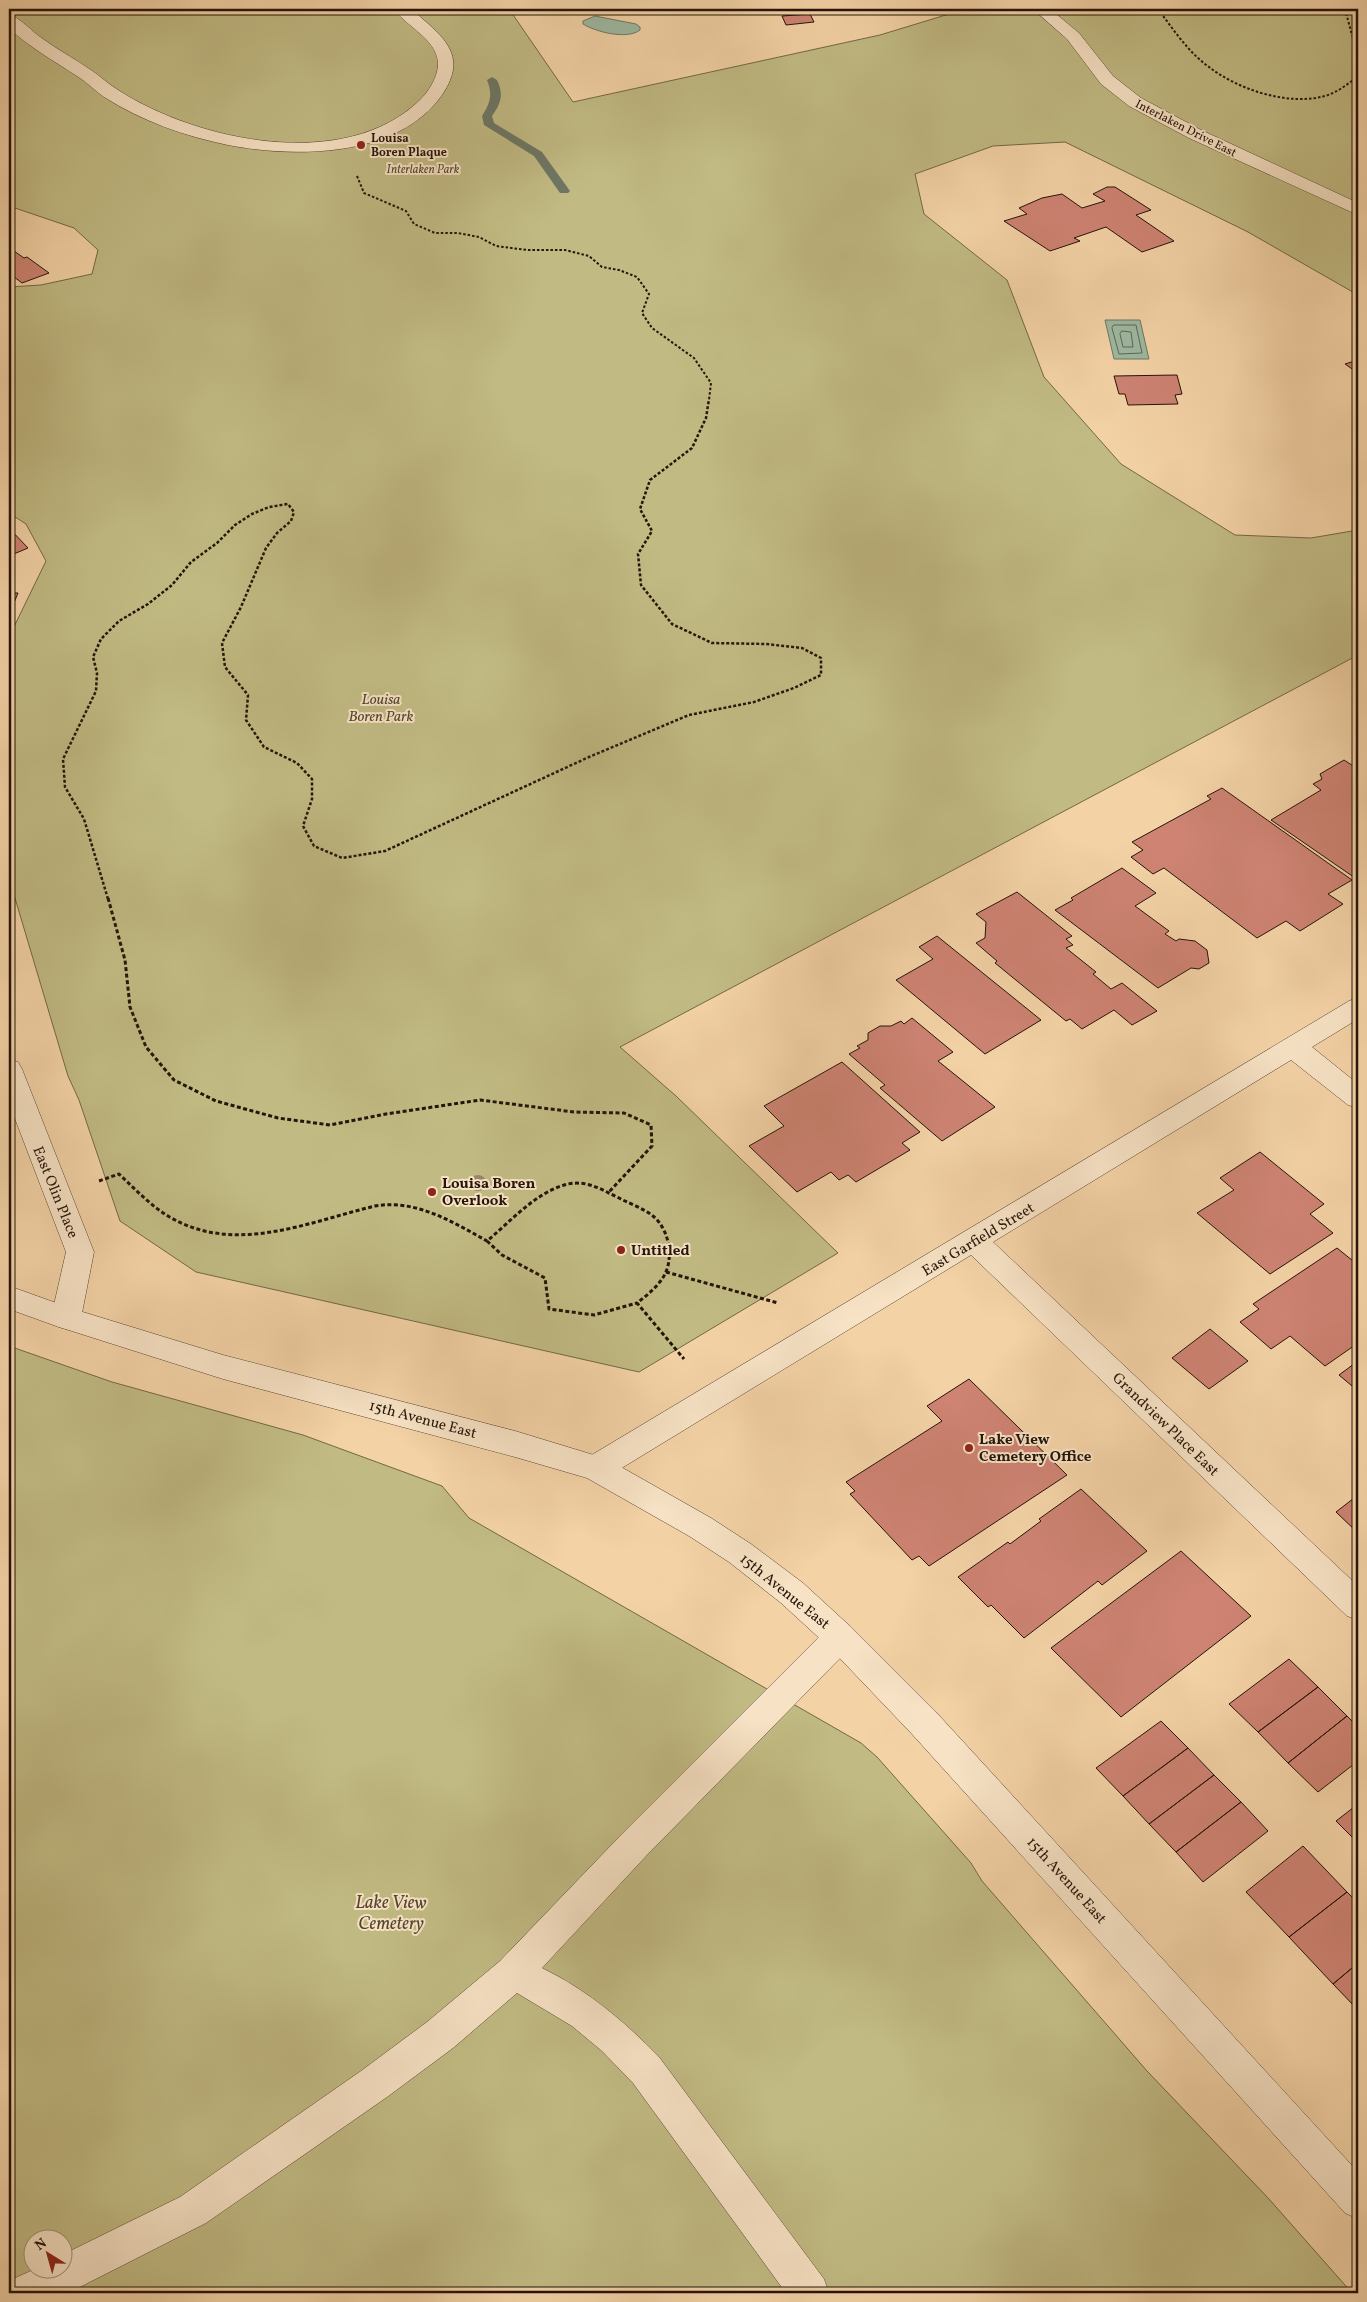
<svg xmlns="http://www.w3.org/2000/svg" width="1367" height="2302" viewBox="0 0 1367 2302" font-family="Vollkorn,serif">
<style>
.green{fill:#c1ba83;stroke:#726746;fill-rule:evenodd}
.water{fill:#9db8a1;stroke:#6d7664}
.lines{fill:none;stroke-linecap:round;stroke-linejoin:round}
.shore{stroke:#606655;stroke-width:1}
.stream{fill:#6d7664;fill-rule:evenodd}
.building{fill:#ce8373;stroke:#241409}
.service-casing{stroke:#584430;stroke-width:1}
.minor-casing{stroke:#584430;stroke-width:1}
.tertiary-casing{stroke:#584430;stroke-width:1}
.path-far2{stroke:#241409;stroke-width:2;stroke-dasharray:2.5 2;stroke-linecap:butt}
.path-far1{stroke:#241409;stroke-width:2.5;stroke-dasharray:3 2;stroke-linecap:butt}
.path{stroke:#241409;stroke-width:3;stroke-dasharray:4 2.5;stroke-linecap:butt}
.service{fill:#f7e2c5;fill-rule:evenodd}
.minor{fill:#f7e2c5;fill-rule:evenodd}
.tertiary{fill:#f7e2c5;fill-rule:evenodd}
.tree{fill:#9b8564}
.poi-dot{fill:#8f2418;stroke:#f7e2c5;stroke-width:2}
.labels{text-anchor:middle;stroke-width:4;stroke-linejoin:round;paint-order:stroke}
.far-street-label{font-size:12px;fill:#241409;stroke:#f7e2c5}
.far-poi-label{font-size:12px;font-weight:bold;fill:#241409;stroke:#f7e2c5;text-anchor:start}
.far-park-label{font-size:12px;font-style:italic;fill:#53462e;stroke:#f7e2c5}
.park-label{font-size:15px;font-style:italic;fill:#53462e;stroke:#f7e2c5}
.poi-label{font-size:15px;font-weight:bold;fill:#241409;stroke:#f7e2c5;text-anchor:start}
.street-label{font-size:15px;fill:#241409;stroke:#f7e2c5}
.near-park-label{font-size:18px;font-style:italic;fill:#53462e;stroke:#f7e2c5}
</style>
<rect width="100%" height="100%" fill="#f3d2a6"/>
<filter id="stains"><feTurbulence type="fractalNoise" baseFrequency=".004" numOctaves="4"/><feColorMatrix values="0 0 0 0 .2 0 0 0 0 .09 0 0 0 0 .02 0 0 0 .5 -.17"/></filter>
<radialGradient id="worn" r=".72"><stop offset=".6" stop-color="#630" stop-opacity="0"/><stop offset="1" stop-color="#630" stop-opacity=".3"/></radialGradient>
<!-- green -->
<path class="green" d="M9 9H509L573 102 880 35 949 14 1000 12 1021 9H1358V295L1248 232 1065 142 993 146 915 174 924 214 1007 280 1044 377 1121 464 1235 535 1311 538 1358 530V655L620 1047 676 1096 838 1253 639 1372 196 1272 120 1221 79 1100 68 1076 9 878V637L46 561 26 524 9 513V287L41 285 92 274 98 250 74 228 9 206Z
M9 1346 112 1382 303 1435 442 1486 469 1518 861 1743 877 1757 971 1863 982 1881 1147 2071 1269 2199 1352 2293H9ZM32 2240H62V2270H32Z"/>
<!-- water -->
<path class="water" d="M595 16 636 24 640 27V30C627 40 596 32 583 24V21Z
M1105 320H1140L1149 359H1114Z"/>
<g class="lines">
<!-- shore -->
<path class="shore" d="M1114 325H1136L1142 353 1119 354 1112 328Z
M1122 331 1131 332 1133 347H1123L1120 334Z"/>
<!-- stream -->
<path class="stream" d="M492 77 497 80C504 95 501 103 492 116L494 123 542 152 570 191 568 193H560L534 156 484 125 482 116C490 103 493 95 487 80Z"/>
</g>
<!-- building -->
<path class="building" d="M810 14 814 22 786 25 782 16Z
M1107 187H1115L1151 210 1136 215 1174 241 1142 252 1106 227 1074 238 1080 241 1050 251 1004 221 1027 214 1019 208 1042 198 1062 194 1082 208 1105 201 1093 194Z
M14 251 24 258 27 257 49 273 22 283 9 273V253Z
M1358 360V373L1345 364Z
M1177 375 1182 394 1175 395 1178 404 1128 405 1125 394H1119L1114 376Z
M9 528 28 548 9 556Z
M9 593H18L9 615Z
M1344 760 1358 769V813L1355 815 1358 817V880L1271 820 1321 790 1313 784 1322 779 1320 774Z
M1222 788 1352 880 1328 894 1343 904 1300 931 1286 921 1257 938 1164 868 1153 874 1131 857 1143 850 1132 842 1211 799 1207 796Z
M1122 868 1156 893 1135 906 1169 931 1165 934 1176 941 1179 939 1195 941 1207 950 1209 963 1199 969 1191 968 1158 988 1055 910 1073 900 1071 898Z
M1017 892 1072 936 1066 939 1073 945 1066 948 1096 972 1093 974 1111 989 1122 983 1157 1011 1132 1025 1114 1010 1082 1029 1070 1019 1066 1021 995 963 997 961 976 943 985 938 986 922 976 914Z
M937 936 1041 1020 985 1054 896 980 933 959 919 947Z
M912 1018 953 1052 938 1061 995 1107 942 1141 880 1088 885 1085 849 1054 860 1048 857 1046 868 1040V1033L880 1026H891L901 1021 904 1024Z
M842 1062 920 1132 902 1143 910 1150 856 1182 848 1175 839 1180 831 1172 797 1192 749 1146 784 1126 764 1106Z
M1260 1152 1324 1204 1310 1214 1333 1233 1270 1274 1197 1213 1234 1190 1220 1178Z
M1337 1248 1358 1265V1343L1325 1366 1290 1336 1271 1349 1240 1322 1259 1309 1253 1304Z
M1210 1329 1248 1361 1209 1389 1172 1358Z
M1358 1361V1391L1339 1375Z
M969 1379 1067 1475 929 1566 919 1556 912 1560 850 1494 855 1491 846 1482 942 1421 927 1406Z
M1081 1489 1147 1551 1102 1585 1098 1581 1024 1638 991 1605 988 1607 958 1577 1008 1542 1010 1544 1041 1521 1039 1519Z
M1358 1495V1533L1336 1512Z
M1181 1551 1251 1616 1121 1717 1051 1648Z
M1289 1659 1318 1687 1258 1732 1229 1704Z
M1318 1687 1347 1716 1288 1763 1258 1732Z
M1347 1716 1358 1727V1761L1318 1792 1288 1763Z
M1161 1721 1188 1748 1123 1796 1096 1768Z
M1188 1748 1214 1775 1149 1824 1123 1796Z
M1214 1775 1241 1802 1176 1852 1149 1824Z
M1241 1802 1268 1831 1203 1882 1176 1852Z
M1358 1804V1843L1336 1821Z
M1303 1846 1347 1892 1289 1937 1246 1892Z
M1347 1892 1358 1903V1963L1333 1984 1289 1937Z
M1358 1963V2010L1333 1984Z"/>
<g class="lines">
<defs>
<path id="service" d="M840 1623 851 1627 856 1637 851 1647 646 1856 542 1968C587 1990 624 2021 659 2057L824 2279 829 2293H786L633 2083 602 2051 572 2026 517 1993 453 2048 387 2097 206 2223 68 2293H9L13 2279 33 2270H62V2255L180 2197 361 2071 427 2022 500 1961 622 1834 829 1627Z"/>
<path id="minor" d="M394 9H411C441 35 470 54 442 95 398 158 295 158 228 145 184 136 142 121 104 97 95 91 87 82 77 76 54 61 29 47 9 28V15C21 18 32 32 43 39 58 50 75 59 91 70 100 76 108 84 118 90 197 141 345 173 420 100 427 93 433 84 436 75 447 43 409 30 394 9Z
M1033 9H1050L1079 33 1113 76 1141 98 1201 130 1358 203V215L1189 138 1129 106 1101 84 1067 39Z
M1358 998V1019L1312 1047 1358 1084V1108L1348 1105 1291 1060 993 1242 1358 1586V1620L1347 1616 971 1255 607 1477 596 1481 585 1477 581 1468 585 1459 1349 1001Z
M9 1059 18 1062 22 1069 94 1252 81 1318 76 1326 66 1329 56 1326 51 1318 66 1252 9 1103Z"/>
<path id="tertiary" d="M9 1286 73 1309 223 1355 515 1431 607 1459 711 1518 751 1544 803 1583 851 1627 935 1711 1358 2172V2219L1345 2213 911 1733 829 1647 781 1603 729 1562 689 1536 587 1478 515 1457 223 1379 56 1326 9 1309Z"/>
</defs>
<!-- service casing -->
<use href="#service" class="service-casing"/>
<!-- minor casing -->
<use href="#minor" class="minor-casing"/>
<!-- tertiary casing -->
<use href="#tertiary" class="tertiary-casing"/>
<!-- path-far2 -->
<path class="path-far2" d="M1158 9C1173 29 1188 52 1209 67 1239 90 1288 106 1325 96 1338 92 1348 84 1358 76
M1345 9 1352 35 1358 47
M357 176 364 193 406 211 414 224 435 233H458L479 237 496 246 527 250H565L589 256 602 267 619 270 637 277 649 294 642 313 652 328 694 358 711 383 709 400"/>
<!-- path-far1 -->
<path class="path-far1" d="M108 899 84 819 65 787 63 759 96 691 97 673 93 657 101 639 119 621 148 604 172 585 191 562 217 543 235 525 252 514 269 507 288 504 294 512 291 521 277 533 266 548 241 607 222 643 225 667 248 695 246 720 264 747 297 763 312 779V799L303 826 314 846 342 858 385 851 589 757 689 715 754 702 794 688 821 675V658L802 648 766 644 712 643 672 624 641 585 638 554 652 531 640 509 650 480 692 448 706 418 709 399"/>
<!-- path -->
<path class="path" d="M108 898 125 960 130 1007 146 1047 174 1080 216 1101 278 1118 330 1125 386 1114 480 1100 574 1112 624 1113 651 1125 652 1146 608 1193
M99 1181 119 1174C135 1189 150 1205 168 1216 234 1256 308 1222 375 1206 416 1199 453 1222 487 1241 511 1221 537 1191 568 1184 588 1180 602 1190 619 1198 630 1204 643 1208 653 1216 670 1230 675 1261 662 1279 655 1289 646 1296 637 1303L684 1359
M487 1241 502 1255 545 1278 549 1309 594 1315 637 1303
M666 1272 778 1303"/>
<!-- service -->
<use href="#service" class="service"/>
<!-- minor -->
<use href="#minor" class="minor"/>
<!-- tertiary -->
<use href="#tertiary" class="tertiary"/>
</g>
<!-- trees -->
<circle class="tree" cx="478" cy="1183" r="8"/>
<!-- markers -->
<g class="poi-dot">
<circle cx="361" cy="145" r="5"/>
<circle cx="432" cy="1192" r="5"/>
<circle cx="621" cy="1250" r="5"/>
<circle cx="969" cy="1448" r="5"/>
</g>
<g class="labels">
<!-- far-street labels -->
<g class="far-street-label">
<text transform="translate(1186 128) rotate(27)" y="4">Interlaken Drive East</text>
</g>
<!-- far-poi labels -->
<g class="far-poi-label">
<text x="371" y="142">Louisa<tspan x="371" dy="14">Boren Plaque</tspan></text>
</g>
<!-- far-park labels -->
<g class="far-park-label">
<text x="423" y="173">Interlaken Park</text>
</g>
<!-- park labels -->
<g class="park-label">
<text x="381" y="704">Louisa<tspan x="381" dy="17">Boren Park</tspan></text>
</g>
<!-- poi labels -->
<g class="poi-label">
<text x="442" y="1188">Louisa Boren<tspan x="442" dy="17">Overlook</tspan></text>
<text x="631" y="1255">Untitled</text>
<text x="979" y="1444">Lake View<tspan x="979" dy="17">Cemetery Office</tspan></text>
</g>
<!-- street labels -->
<g class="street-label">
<text transform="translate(56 1192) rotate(68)" y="5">East Olin Place</text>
<text transform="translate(978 1239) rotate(-31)" y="5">East Garfield Street</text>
<text transform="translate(423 1419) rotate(15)" y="5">15th Avenue East</text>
<text transform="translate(1166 1424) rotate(44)" y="5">Grandview Place East</text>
<text transform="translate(785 1591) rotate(39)" y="5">15th Avenue East</text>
<text transform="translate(1067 1880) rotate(48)" y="5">15th Avenue East</text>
</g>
<!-- near-park labels -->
<g class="near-park-label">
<text x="391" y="1908">Lake View<tspan x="391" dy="21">Cemetery</tspan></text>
</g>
</g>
<!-- margin -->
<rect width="1367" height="2302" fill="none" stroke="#f3d2a6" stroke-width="30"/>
<rect x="10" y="10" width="1347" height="2282" fill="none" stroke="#241409" stroke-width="2.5"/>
<rect x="15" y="15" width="1337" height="2272" fill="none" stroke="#241409"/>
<!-- north arrow -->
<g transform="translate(48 2254) rotate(323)"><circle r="24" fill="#f7e2c5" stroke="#a3907a"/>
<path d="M0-4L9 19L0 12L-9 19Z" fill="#8f2418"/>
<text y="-8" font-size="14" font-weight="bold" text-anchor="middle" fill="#241409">N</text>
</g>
<rect width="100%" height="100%" filter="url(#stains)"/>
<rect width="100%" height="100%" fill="url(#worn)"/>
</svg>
